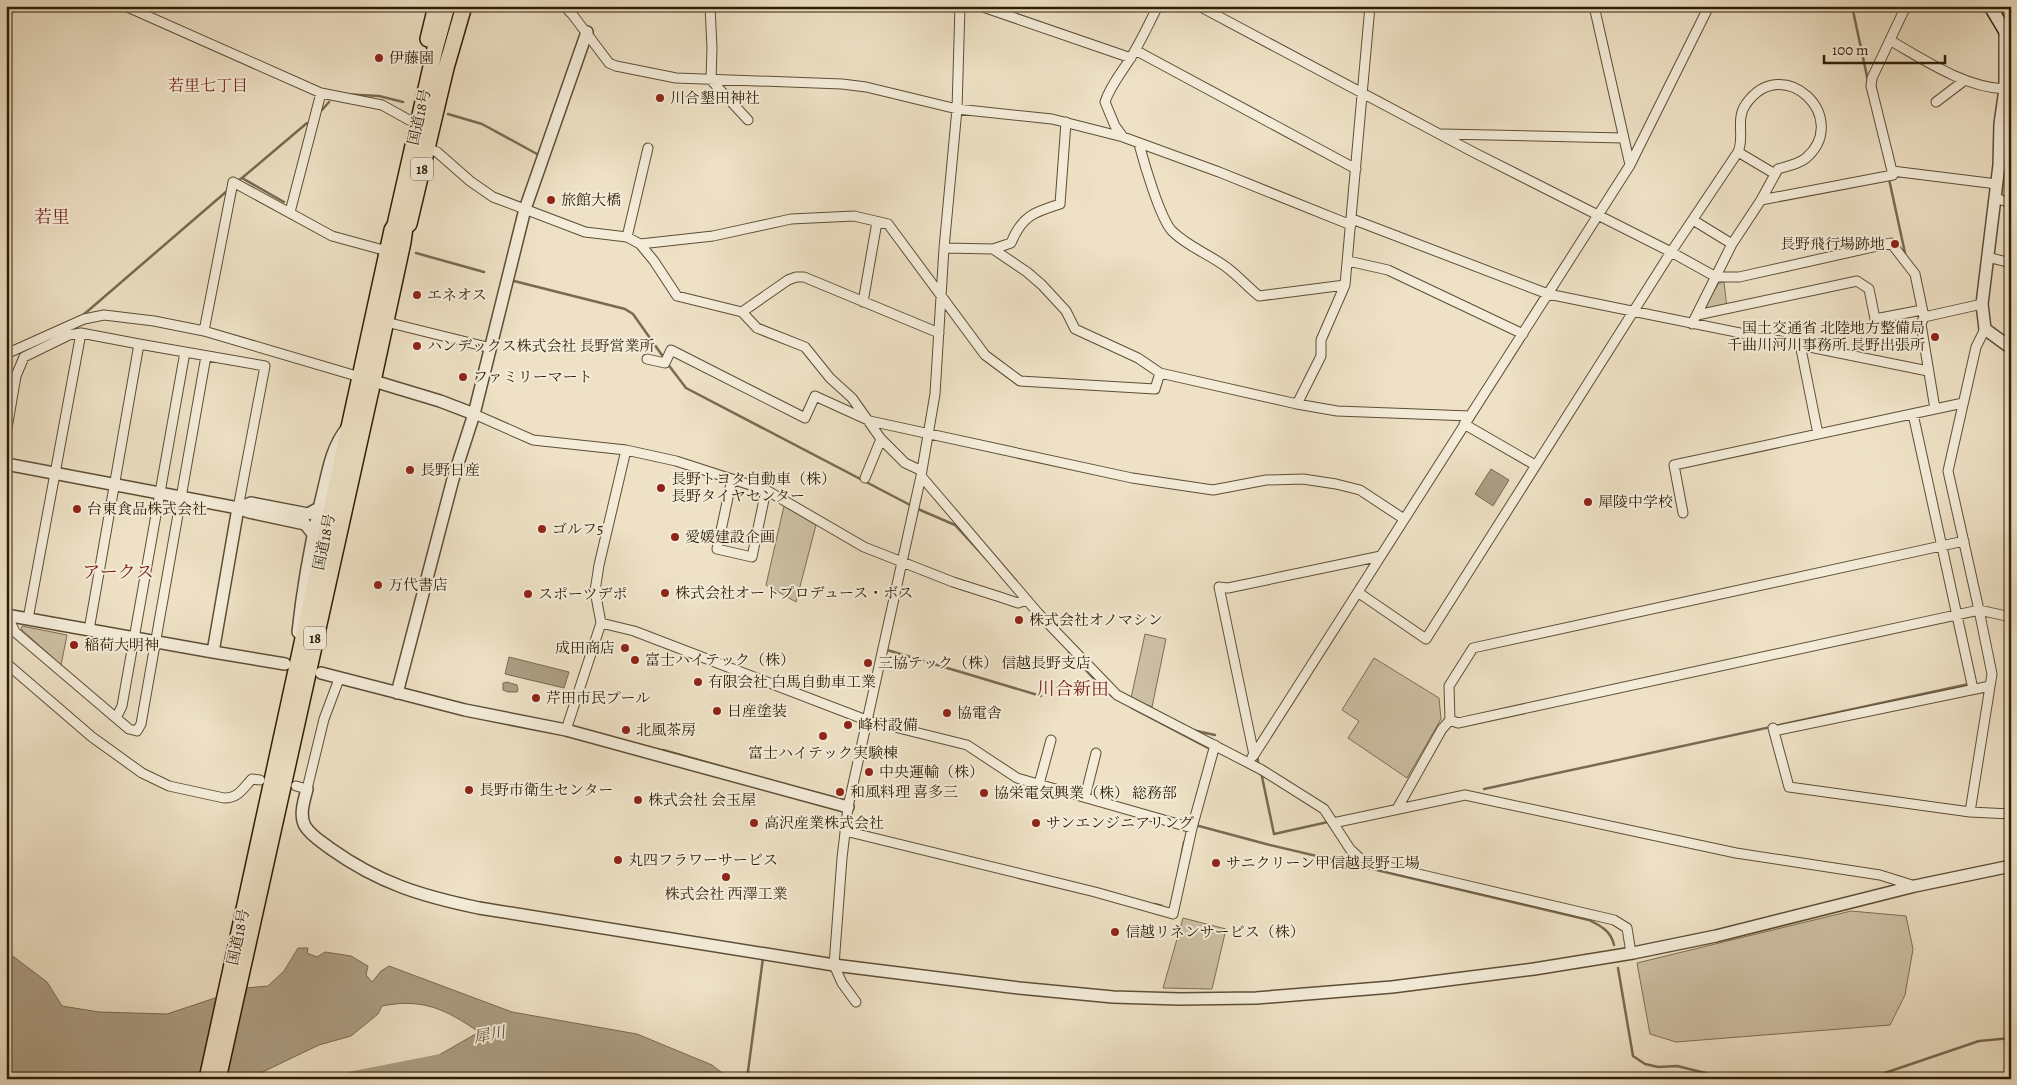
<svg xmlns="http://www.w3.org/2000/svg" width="2017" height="1085" viewBox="0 0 2017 1085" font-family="Alegreya,'Noto Serif JP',serif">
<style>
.green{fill:#cdc0a4;stroke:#7d6e54}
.water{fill:#ac9e84;stroke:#796a51}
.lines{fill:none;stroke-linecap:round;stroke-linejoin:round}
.stream{stroke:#796a51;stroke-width:2.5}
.river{stroke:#ac9e84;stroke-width:15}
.minor-casing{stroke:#5d4e35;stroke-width:11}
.tertiary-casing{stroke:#5d4e35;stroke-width:14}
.secondary-casing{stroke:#2d1d05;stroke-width:15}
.trunk-casing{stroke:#2d1d05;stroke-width:18}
.minor{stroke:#f4ecd9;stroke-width:9}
.tertiary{stroke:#f4ecd9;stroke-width:11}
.secondary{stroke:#f4ecd9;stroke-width:12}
.trunk{stroke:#eee1c5;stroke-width:15}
.poi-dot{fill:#8f2418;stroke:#f4ecd9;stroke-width:2}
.labels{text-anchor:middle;stroke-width:4;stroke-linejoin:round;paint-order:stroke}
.shield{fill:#f4ecd9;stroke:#695b45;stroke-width:1}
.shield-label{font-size:14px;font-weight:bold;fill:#2d1d05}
.poi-label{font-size:15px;fill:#2d1d05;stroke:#f4ecd9;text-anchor:start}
.street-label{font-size:15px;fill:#2d1d05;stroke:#f4ecd9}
.neighbourhood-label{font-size:16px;fill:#7a1f14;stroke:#f4ecd9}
.water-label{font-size:16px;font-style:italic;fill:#605138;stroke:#f4ecd9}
.quarter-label{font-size:18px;fill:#7a1f14;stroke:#f4ecd9}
</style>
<rect width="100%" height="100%" fill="#eee1c5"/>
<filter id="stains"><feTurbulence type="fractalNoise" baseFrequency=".004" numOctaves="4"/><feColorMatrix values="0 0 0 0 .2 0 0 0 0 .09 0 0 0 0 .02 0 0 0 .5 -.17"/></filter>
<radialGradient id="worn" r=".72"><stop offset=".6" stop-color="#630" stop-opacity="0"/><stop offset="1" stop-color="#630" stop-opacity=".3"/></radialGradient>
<!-- green -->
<path class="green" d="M1724 282 1727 308 1706 312 1704 308 1719 283Z
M784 506 816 525 796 602 766 585Z
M22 626 67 635 61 665 21 629Z
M1145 634 1166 639 1152 707 1131 698Z
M1374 658 1439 698 1441 719 1407 778 1348 738 1359 721 1342 710Z
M1851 911 1906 916 1913 949 1905 995 1890 1025 1676 1042 1650 1034 1637 963Z
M1183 918 1226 929 1212 989 1163 988Z"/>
<!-- water -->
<path class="water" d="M1491 469 1509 480 1493 506 1475 494Z
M509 657 569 672 564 688 505 674Z
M507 682 517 685 518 690 517 692H508L503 690V683Z
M298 948H308L307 953 317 957 325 952 351 956 368 966 366 975 372 982 381 971 389 966 512 1012 637 1034 712 1065 730 1079H401L425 1070 432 1059 479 1032C445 1009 423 998 382 1006L378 1014 351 1036 319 1045 248 1079H6V951L47 982 62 1006 99 1012 167 1014 245 988 268 986 284 971Z"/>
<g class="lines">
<!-- stream -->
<path class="stream" d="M1852 6 1868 81
M343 94 379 96 403 102
M322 110 329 102
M448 114 482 124 537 154
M242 178 307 123
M240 179 242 178 284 202
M1889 179 1905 253
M416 253 484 272
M514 281 625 309 633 314 664 358
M82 316 227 191
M667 363 686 388 912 506
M918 509 955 525 991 564
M887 648V650L1041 696
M1069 652 1096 681 1112 696
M1132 708 1210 749
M1192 730 1215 735
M663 750 741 772
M1257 756 1259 767
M1261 772 1274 834 1328 822
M1484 789 1969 684
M1199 826 1266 844 1589 920C1601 926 1611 931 1614 945
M852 828 870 833
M1181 858 1184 842
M1155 904 1162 906
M1618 968 1633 1056 1645 1064 1658 1067 1677 1066 1730 1079
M747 1079 763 958
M1867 1079 1979 1041 2011 1038"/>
<!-- river -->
<path class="river" d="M351 1079 448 1060"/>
<defs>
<path id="minor" d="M125 6 321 93
M564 6 572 14 609 63 616 66 676 78 842 84 866 87 957 109 1052 119 1123 137 1219 172 1351 225
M710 6 712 48 711 80 748 120
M980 6 1131 58
M1199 6 1473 152 1671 252 1716 277H1739L1891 243 1915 274 1924 317 1982 304
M1594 6 1630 165
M1891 41C1926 61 1964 87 2005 89
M1135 50 1356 169
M1936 102 1965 80
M2000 124 2011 127
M1443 134 1623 138
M1123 137 1115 126 1105 102C1111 83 1125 69 1134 52 1143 37 1150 21 1158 6
M1139 144C1144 163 1160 218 1172 231 1189 248 1212 255 1230 270 1240 278 1249 288 1259 296L1345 285
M427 148 437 152 470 181 493 197 585 232 627 237 640 244 654 261 677 296 742 312 757 328 805 347 830 378 852 398 881 439 905 463 922 471
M1738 152 1775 174
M1892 171 1871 86 1872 78 1906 6
M1995 198 2011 203
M1761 200 1893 175 1892 171 1997 184
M290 212 321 93 382 105 409 120
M1352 219 1548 294 1928 371
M1693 220 1732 244
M627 237 648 148
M640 244 713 236 791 219 854 216 888 224 985 355 1020 381 1155 389 1160 373
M944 248 993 249 1027 272 1042 285 1066 311 1075 329 1138 358 1160 373 1297 404 1337 411 1470 416
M993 249 1011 243C1022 216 1034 212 1060 204L1066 122
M1987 257 2011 263
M1348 261 1388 270 1523 334
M863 302 877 222
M742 312 788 280 796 277H804L939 333
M1697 315 1857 281 1869 289 1875 319 1922 310
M1924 317 1921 324 1935 409
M386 322 491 348
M1985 329 1976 347 1948 471 1979 610 2011 617
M204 331 233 182 332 236 387 251
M1800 344 1818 434
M185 352 122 706 116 718 129 729 137 731 141 724 206 356
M6 354 84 319 104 315 154 321 204 331 360 377
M647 359 665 363 671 350 805 418 815 396 870 421 1132 478 1213 490 1266 480 1303 479 1336 484 1360 490 1404 519
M1297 404 1321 356V340L1345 285 1370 6
M474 414 533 440 626 450 676 461 766 490 864 547 953 582 1000 597 1018 603 1027 600
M1913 414 1973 689
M1464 424 1535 465
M6 434 16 376 24 357 69 335 81 333 139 344
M921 476 1038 613 1117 695 1262 770 1324 809 1350 849 1363 861 1614 920 1627 928 1631 953
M865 478 881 439
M732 479 717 549 752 557 766 490
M1683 513 1674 465 1963 403
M1359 593 1426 639 1671 252 1738 152C1745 137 1735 119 1746 104 1783 51 1852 118 1806 158 1799 164 1788 166 1778 169L1761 200 1732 244 1692 324
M7 615 15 632 116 718
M28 619 81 333
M601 623 595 591 599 565 626 450
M89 630 139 344 265 366 238 508
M6 663 92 737 142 773 169 786 224 798C239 798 243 788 252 779L260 780
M1450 720 1458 723 1979 610 1992 674 1970 812
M1773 728 1789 787 1970 812 2011 814
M566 730 601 623 634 631 866 720 967 745 1017 778 1192 828
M1774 731 1990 686
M1254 755 1630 165 1709 6
M1252 757 1254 755 1219 587 1228 588 1381 556
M1039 784 1051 740
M296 786 307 789 324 719 339 679
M1085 797 1096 753
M1397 809 1442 729 1450 720 1449 686 1473 648 1964 541
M1333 823 1465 795 1736 853 1880 875 1915 886
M845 831 1095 892 1173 914 1192 828 1215 745
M856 1002 842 983 834 965 842 858 848 807 921 476 935 394 944 248 957 109 960 6"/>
<path id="tertiary" d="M2005 31V89L2000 124 1999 165 1982 304 1985 329 2011 348
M367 379 440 401 474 414
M6 464 238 508 249 512 305 524 313 534
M238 508 213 652 285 664
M238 508 251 503 308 514 319 508
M6 615 213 652
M298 632C303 586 311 541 322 496 328 472 331 448 347 428
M321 673 465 710 566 730 848 807
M397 693 453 479 474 414 525 209 587 32
M307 789C304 801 299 815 305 826 311 836 322 842 331 849 379 883 421 896 479 908L834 965 1019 988 1113 997 1180 999 1256 998 1392 987 1534 969 1633 953 1716 936 1915 886 2011 866"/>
<path id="secondary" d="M1990 6 2005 31 2011 32"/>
<path id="trunk" d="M428 39 436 6
M409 224 446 68 464 6
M207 1079 392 230 395 225 435 49 447 6
M218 1079 373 381 403 242 407 212"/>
</defs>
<!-- minor casing -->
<use href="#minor" class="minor-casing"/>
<!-- tertiary casing -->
<use href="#tertiary" class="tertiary-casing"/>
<!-- secondary casing -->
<use href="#secondary" class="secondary-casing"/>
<!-- trunk casing -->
<use href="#trunk" class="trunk-casing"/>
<!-- minor -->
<use href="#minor" class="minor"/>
<!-- tertiary -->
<use href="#tertiary" class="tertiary"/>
<!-- secondary -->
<use href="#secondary" class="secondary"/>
<!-- trunk -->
<use href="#trunk" class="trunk"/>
</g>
<!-- markers -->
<g class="poi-dot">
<circle cx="379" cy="58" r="5"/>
<circle cx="660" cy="98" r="5"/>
<circle cx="551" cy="200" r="5"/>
<circle cx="1895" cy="244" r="5"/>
<circle cx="417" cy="295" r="5"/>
<circle cx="1935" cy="337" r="5"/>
<circle cx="417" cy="346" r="5"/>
<circle cx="463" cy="377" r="5"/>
<circle cx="410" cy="470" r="5"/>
<circle cx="661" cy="488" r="5"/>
<circle cx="1588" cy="502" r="5"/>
<circle cx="77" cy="509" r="5"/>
<circle cx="542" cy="529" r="5"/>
<circle cx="675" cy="537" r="5"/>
<circle cx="378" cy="585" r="5"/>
<circle cx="665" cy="593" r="5"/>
<circle cx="528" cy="594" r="5"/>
<circle cx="1019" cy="620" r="5"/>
<circle cx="74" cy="645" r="5"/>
<circle cx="625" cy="648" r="5"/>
<circle cx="635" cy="660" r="5"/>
<circle cx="868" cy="663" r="5"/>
<circle cx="698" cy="682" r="5"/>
<circle cx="536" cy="698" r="5"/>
<circle cx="717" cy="711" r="5"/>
<circle cx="947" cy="713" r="5"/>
<circle cx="848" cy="725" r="5"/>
<circle cx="626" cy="730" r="5"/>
<circle cx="823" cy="736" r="5"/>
<circle cx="869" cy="772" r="5"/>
<circle cx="469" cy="790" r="5"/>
<circle cx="840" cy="792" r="5"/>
<circle cx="984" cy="793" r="5"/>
<circle cx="638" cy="800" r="5"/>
<circle cx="754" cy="823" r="5"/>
<circle cx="1036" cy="823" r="5"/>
<circle cx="618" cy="860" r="5"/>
<circle cx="1216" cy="863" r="5"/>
<circle cx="726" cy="877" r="5"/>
<circle cx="1115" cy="932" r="5"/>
</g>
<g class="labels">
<!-- shield labels -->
<g class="shield">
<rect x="411" y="157.5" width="22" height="23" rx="4"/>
<rect x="304" y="626.5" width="22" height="23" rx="4"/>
</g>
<g class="shield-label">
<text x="422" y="174">18</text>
<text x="315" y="643">18</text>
</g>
<!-- poi labels -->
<g class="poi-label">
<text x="389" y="63">伊藤園</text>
<text x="670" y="103">川合墾田神社</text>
<text x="561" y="205">旅館大橋</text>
<text x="1885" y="249" text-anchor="end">長野飛行場跡地</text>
<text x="427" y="300">エネオス</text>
<text x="1925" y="333" text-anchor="end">国土交通省 北陸地方整備局<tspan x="1925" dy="17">千曲川河川事務所 長野出張所</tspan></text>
<text x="427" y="351">ハンデックス株式会社 長野営業所</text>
<text x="473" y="382">ファミリーマート</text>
<text x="420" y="475">長野日産</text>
<text x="671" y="484">長野トヨタ自動車（株）<tspan x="671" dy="17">長野タイヤセンター</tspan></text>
<text x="1598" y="507">犀陵中学校</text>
<text x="87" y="514">台東食品株式会社</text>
<text x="552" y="534">ゴルフ5</text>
<text x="685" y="542">愛媛建設企画</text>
<text x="388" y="590">万代書店</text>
<text x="675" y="598">株式会社オートプロデュース・ボス</text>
<text x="538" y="599">スポーツデポ</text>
<text x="1029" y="625">株式会社オノマシン</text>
<text x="84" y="650">稲荷大明神</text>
<text x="615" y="653" text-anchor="end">成田商店</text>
<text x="645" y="665">富士ハイテック（株）</text>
<text x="878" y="668">三協テック（株） 信越長野支店</text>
<text x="708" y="687">有限会社 白馬自動車工業</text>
<text x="546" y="703">芹田市民プール</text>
<text x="727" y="716">日産塗装</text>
<text x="957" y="718">協電舎</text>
<text x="858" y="730">峰村設備</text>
<text x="636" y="735">北風茶房</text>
<text x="823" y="758" text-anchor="middle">富士ハイテック実験棟</text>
<text x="879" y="777">中央運輸（株）</text>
<text x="479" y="795">長野市衛生センター</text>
<text x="850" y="797">和風料理 喜多三</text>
<text x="994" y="798">協栄電気興業（株） 総務部</text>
<text x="648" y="805">株式会社 会玉屋</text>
<text x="764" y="828">高沢産業株式会社</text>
<text x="1046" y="828">サンエンジニアリング</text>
<text x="628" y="865">丸四フラワーサービス</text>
<text x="1226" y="868">サニクリーン甲信越長野工場</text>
<text x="726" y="899" text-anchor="middle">株式会社 西澤工業</text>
<text x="1125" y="937">信越リネンサービス（株）</text>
</g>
<!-- street labels -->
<g class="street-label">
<text transform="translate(419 117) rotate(-77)" y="5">国道18号</text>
<text transform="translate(324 542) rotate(-78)" y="5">国道18号</text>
<text transform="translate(238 937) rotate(-78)" y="5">国道18号</text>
</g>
<!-- neighbourhood labels -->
<g class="neighbourhood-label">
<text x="208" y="91">若里七丁目</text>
</g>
<!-- water labels -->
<g class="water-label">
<text transform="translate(489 1034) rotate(-11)" y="6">犀川</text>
</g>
<!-- quarter labels -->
<g class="quarter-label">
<text x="52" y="223">若里</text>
<text x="118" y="578">アークス</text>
<text x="1073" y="695">川合新田</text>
</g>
</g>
<!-- margin -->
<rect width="2017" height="1085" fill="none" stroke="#eee1c5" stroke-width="25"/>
<rect x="8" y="8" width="2002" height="1070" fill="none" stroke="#2d1d05" stroke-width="2.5"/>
<rect x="12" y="12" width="1992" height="1060" fill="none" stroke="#2d1d05"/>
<!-- scale -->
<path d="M1824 55v8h121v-8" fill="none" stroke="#2d1d05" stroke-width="2.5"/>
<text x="1832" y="55" font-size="15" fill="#2d1d05" stroke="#f4ecd9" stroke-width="4" paint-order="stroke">100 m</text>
<rect width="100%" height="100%" filter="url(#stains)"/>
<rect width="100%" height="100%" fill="url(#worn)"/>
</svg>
